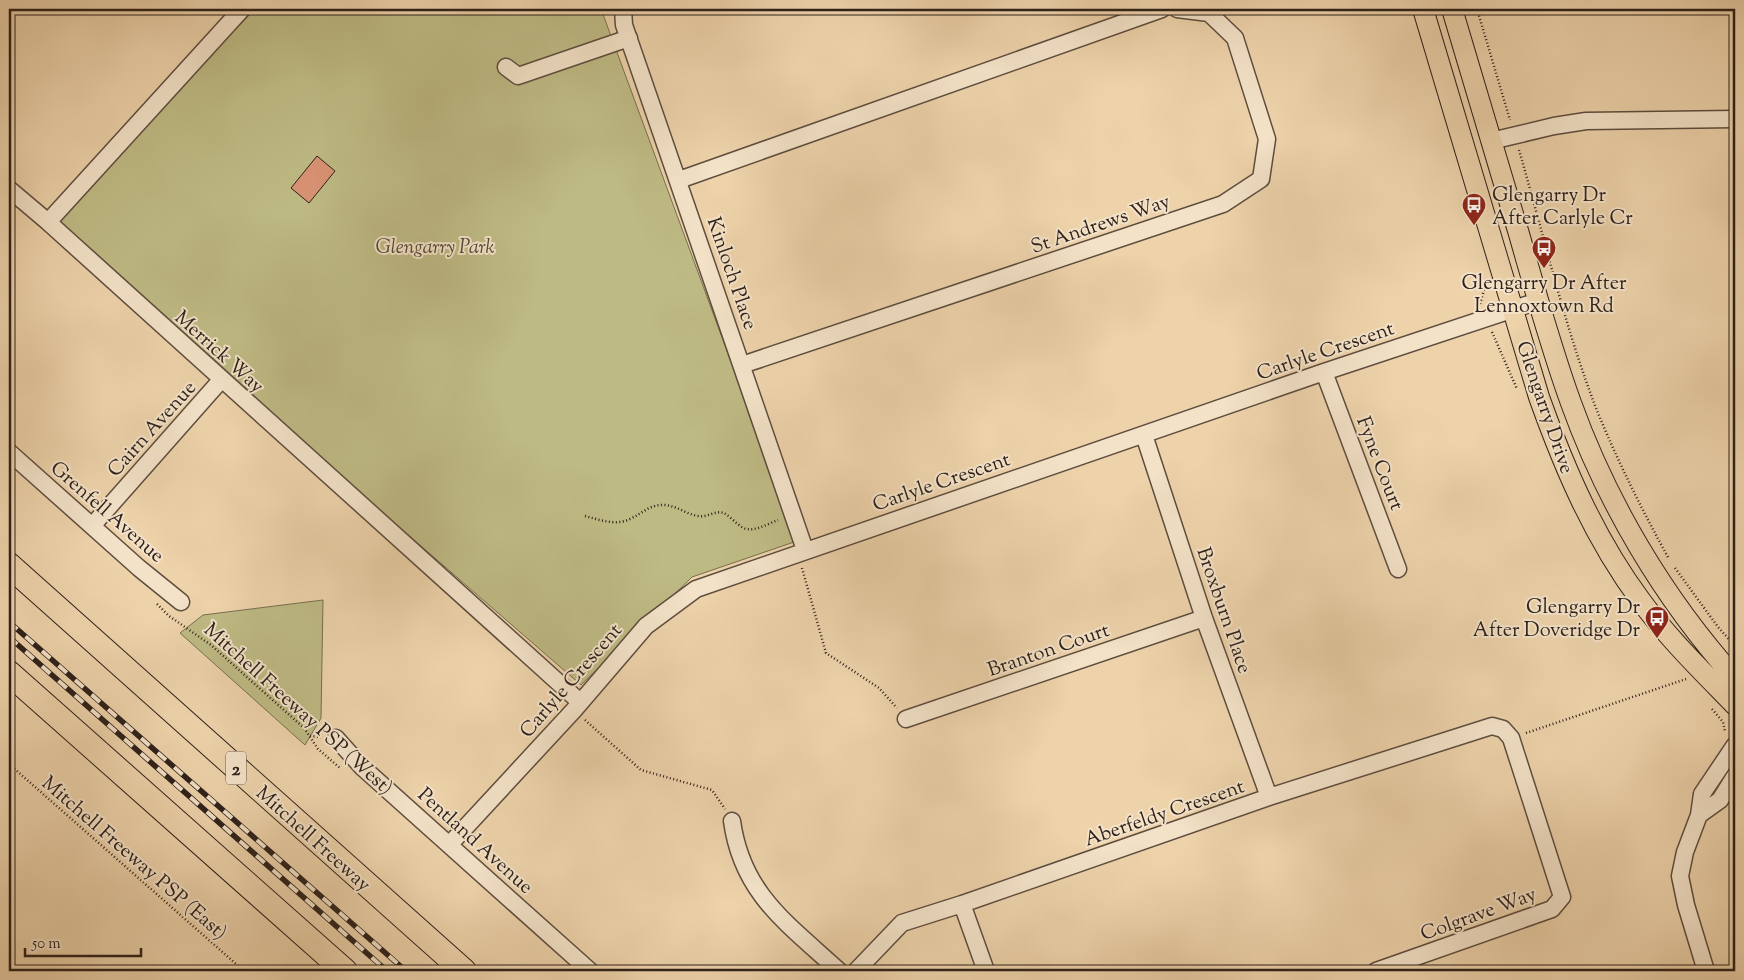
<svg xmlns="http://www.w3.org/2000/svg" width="1744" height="980" viewBox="0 0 1744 980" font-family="'Sorts Mill Goudy',serif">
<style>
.green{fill:#beba84;stroke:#766e50}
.building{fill:#d89274;stroke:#2e211b}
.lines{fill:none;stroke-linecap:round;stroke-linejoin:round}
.minor-casing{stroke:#5e4d3f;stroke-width:19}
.major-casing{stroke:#2e211b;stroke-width:22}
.highway-casing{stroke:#2e211b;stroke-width:26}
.path{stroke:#2e211b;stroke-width:2.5;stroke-dasharray:1 2.5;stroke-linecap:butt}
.minor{stroke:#f3e2c8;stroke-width:16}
.major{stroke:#edd2aa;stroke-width:20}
.highway{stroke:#edd2aa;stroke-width:24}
.rail-casing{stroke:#2e211b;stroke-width:5.5}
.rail{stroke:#f3e2c8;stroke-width:4;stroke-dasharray:11;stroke-linecap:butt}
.labels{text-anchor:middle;stroke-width:4;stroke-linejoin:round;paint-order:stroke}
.shield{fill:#f3e2c8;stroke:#695b4f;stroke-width:1}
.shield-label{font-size:19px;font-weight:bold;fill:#2e211b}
.poi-label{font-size:20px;fill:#2e211b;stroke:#f3e2c8;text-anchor:start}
.street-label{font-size:20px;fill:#2e211b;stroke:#f3e2c8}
.park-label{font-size:20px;font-style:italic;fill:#524735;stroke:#f3e2c8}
</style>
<rect width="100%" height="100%" fill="#edd2aa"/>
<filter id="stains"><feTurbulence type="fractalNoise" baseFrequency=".004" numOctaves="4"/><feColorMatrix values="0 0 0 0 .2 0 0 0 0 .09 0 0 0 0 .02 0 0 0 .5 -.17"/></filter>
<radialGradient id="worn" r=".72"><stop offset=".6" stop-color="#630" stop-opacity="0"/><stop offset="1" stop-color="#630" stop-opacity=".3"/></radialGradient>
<!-- green -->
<path class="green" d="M255 9H601L797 541 692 577 581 685 48 222Z
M323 600 321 718 305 745 180 633 203 615Z"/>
<!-- building -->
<path class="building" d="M317 156 335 171 309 203 291 188Z"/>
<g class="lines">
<defs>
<path id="minor" d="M242 9 48 222 580 702
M623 9 624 25 805 550
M506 67 518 76 629 38
M1491 141 1554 126 1586 121 1735 119
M679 180 1162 9
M9 189 48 222
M742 365 1223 204 1261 179 1267 139 1235 38 1209 13 1177 9
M1324 372 1398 569
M1144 435 1204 618 1269 797
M9 452 139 568 181 602
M92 526 221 380
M906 719 1204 618
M336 738 362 767 590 971
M1699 815 1720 800 1735 776
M732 821C742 894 788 924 839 971
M450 844 574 710 646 626 696 589 1324 372 1538 301
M962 904 986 971
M856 971 902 923 962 904 1269 797 1492 726 1503 729 1511 738 1562 897 1552 909 1376 971
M1706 971 1686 905 1680 876 1685 852 1699 815 1702 794 1735 745"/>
<path id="major" d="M1423 9 1539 397C1565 470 1595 539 1641 601 1668 638 1703 672 1735 705
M1452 9C1474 84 1496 159 1519 234 1535 290 1551 348 1571 403 1607 503 1664 599 1735 678"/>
<path id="highway" d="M9 565 464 971
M9 673 345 971"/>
</defs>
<!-- minor casing -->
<use href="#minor" class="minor-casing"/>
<!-- major casing -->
<use href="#major" class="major-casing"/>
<!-- highway casing -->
<use href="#highway" class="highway-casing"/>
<!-- path -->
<path class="path" d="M1477 9 1510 120
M1519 150C1544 236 1564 325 1596 408 1617 460 1642 510 1669 559
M1480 304 1486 283
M1492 332 1517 389
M585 516C600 520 616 526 630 519 643 513 650 504 665 505 677 506 686 514 698 516 707 518 715 510 724 513 729 516 734 521 739 525 750 535 765 525 778 520
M802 568 826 653 879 688 897 708
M1675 568 1718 627 1735 646
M157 604 169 616 211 645 304 728 318 749 340 768
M1712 709 1723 722 1725 732
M585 720 641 770 712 790 725 809
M1526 733 1686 679
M310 736 321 737
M9 764 244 971"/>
<!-- minor -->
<use href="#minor" class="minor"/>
<!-- major -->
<use href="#major" class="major"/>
<!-- highway -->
<use href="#highway" class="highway"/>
<defs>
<path id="rail" d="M9 622 406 971
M9 637 387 971"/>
</defs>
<!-- rail casing -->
<use href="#rail" class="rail-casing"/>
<!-- rail -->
<use href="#rail" class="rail"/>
</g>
<!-- icons -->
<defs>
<symbol id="bus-pin" viewBox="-11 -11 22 30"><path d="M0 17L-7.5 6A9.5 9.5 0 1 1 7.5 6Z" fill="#8f2418" stroke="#f3e2c8"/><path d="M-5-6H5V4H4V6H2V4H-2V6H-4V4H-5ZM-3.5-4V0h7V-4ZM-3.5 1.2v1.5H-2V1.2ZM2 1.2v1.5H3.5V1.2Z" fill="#fff"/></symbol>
</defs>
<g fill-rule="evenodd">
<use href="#bus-pin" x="1460" y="191" width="28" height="38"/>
<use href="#bus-pin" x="1530" y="234" width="28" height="38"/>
<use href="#bus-pin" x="1643" y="604" width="28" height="38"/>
</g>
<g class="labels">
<!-- shield labels -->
<rect class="shield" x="226" y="751.5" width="20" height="33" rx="4"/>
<g class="shield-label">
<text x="236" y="775">2</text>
</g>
<!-- poi labels -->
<g class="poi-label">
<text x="1492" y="201">Glengarry Dr<tspan x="1492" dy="23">After Carlyle Cr</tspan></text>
<text x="1544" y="289" text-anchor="middle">Glengarry Dr After<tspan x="1544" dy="23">Lennoxtown Rd</tspan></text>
<text x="1640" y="613" text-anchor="end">Glengarry Dr<tspan x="1640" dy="23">After Doveridge Dr</tspan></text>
</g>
<!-- street labels -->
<g class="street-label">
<text transform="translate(1100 223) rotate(-19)" y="7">St Andrews Way</text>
<text transform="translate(733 273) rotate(71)" y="7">Kinloch Place</text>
<text transform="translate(1325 350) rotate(-19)" y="7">Carlyle Crescent</text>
<text transform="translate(220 351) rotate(42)" y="7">Merrick Way</text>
<text transform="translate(1546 407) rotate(71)" y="7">Glengarry Drive</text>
<text transform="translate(151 428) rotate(-48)" y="7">Cairn Avenue</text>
<text transform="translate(1381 463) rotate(69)" y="7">Fyne Court</text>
<text transform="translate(941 481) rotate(-19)" y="7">Carlyle Crescent</text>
<text transform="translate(108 511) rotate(41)" y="7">Grenfell Avenue</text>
<text transform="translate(1225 610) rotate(71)" y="7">Broxburn Place</text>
<text transform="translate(1048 649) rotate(-19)" y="7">Branton Court</text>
<text transform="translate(570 680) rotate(-49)" y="7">Carlyle Crescent</text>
<text transform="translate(299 708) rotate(42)" y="7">Mitchell Freeway PSP (West)</text>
<text transform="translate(1164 812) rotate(-19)" y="7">Aberfeldy Crescent</text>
<text transform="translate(314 838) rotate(42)" y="7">Mitchell Freeway</text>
<text transform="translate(476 840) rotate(42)" y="7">Pentland Avenue</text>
<text transform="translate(135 857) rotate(41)" y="7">Mitchell Freeway PSP (East)</text>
<text transform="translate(1478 913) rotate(-20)" y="7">Colgrave Way</text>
</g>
<!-- park labels -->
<g class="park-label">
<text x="435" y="253">Glengarry Park</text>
</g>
</g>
<!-- margin -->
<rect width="1744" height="980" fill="none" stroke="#edd2aa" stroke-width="30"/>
<rect x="10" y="10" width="1724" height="960" fill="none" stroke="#2e211b" stroke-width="2.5"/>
<rect x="15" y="15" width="1714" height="950" fill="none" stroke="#2e211b"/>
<!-- scale -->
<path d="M25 948v8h116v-8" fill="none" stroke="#2e211b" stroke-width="2.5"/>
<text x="32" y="948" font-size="15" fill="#2e211b" stroke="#f3e2c8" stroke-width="4" paint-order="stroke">50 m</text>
<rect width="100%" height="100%" filter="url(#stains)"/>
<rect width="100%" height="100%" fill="url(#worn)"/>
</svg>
